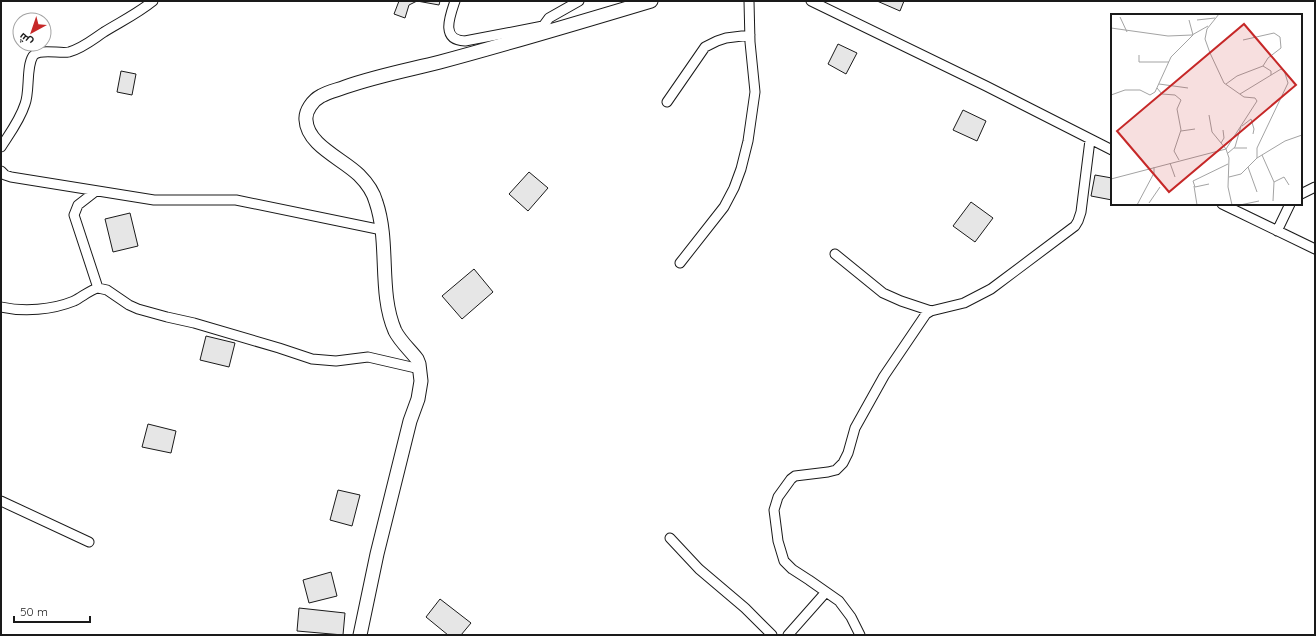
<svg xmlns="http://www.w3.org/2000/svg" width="1316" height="636" viewBox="0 0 1316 636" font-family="Quicksand,Cairo,sans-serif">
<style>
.building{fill:#e6e6e6;stroke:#1a1a1a}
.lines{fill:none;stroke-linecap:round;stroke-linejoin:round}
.minor-casing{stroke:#1a1a1a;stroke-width:11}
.secondary-casing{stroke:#1a1a1a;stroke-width:15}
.minor{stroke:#fff;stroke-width:9}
.secondary{stroke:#fff;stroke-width:13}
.inset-road{fill:none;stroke:#a3a3a3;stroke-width:1}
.view{fill:#c62828;fill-opacity:0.15;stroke:#c62828;stroke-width:2}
.inset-edge{fill:none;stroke:#1a1a1a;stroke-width:2}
</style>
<rect width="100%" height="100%" fill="#fff"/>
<!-- building -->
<path class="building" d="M399 1H440L439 5 417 1 409 5 405 18 394 14Z
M877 1H904L900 11Z
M838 44 857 53 846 74 828 64Z
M121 71 136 74 132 95 117 92Z
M963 110 986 121 977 141 953 130Z
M529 172 548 188 528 211 509 194Z
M1095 175 1112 178V200L1091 196Z
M971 202 993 218 975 242 953 226Z
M130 213 138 246 113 252 105 219Z
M474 269 493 292 462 319 442 296Z
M206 336 235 343 229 367 200 360Z
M148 424 176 431 171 453 142 447Z
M338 490 360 495 352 526 330 520Z
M331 572 337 596 309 603 303 580Z
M440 599 471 623 461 635H448L426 617Z
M299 608 345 613 343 635 297 631Z"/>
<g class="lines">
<defs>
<path id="minor" d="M455 1C450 16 440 40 465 41L543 26
M811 1 986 86 1112 150
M541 29 549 18 579 1
M667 102 705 47 717 41 726 38 750 35
M1 147C10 133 20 120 25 104 30 91 26 67 33 56 39 48 60 54 69 52 83 48 92 40 104 32 120 22 137 14 153 1
M1 171 5 175 11 177 154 200H236L382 230
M96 191 78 205 74 215 98 288
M1301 194 1315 187
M1222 204 1315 249
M1277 231 1290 204
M835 254 883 293 901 301 931 311
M680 263 724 207 734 188 741 169 748 141 755 92 750 42 749 1
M1 307C24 312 52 310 74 301 82 297 90 290 98 288L107 290 129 305 138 309 167 317 194 323 279 348 312 359 336 361 368 357 420 369
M1 501 89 542
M670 538 699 569 745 608 772 635
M788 635 826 592
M860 635 851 617 839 601 809 580 792 569 784 561 778 541 774 510 778 497 791 479 795 476 828 472 836 470 843 463 848 453 855 428 884 376 926 314 931 311 964 303 991 289 1075 226 1078 221 1081 212 1090 140"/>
<path id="secondary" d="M360 635 377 554 410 421 418 399 421 381 419 364 417 359C410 350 400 341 395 331 378 292 390 243 376 202 373 191 367 183 359 175 343 159 307 145 306 120 305 111 313 100 321 96 328 92 337 90 345 87 376 76 408 70 440 62 511 43 581 22 651 1"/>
</defs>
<!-- minor casing -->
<use href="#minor" class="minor-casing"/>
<!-- secondary casing -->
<use href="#secondary" class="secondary-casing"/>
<!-- minor -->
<use href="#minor" class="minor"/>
<!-- secondary -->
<use href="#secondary" class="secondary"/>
</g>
<!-- overview -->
<g transform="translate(1111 14)">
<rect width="191" height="191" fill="#fff"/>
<path class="inset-road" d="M108 0 96 15 94 25 99 39 113 69 133 83 144 84 146 87 115 135 118 144 117 173 121 191M9 3 16 18M86 6 104 4M0 14 57 22 81 21 97 12M28 41V48H58M152 52 160 57V61M48 70 77 74M115 70 126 62 152 52 157 44 170 34 169 23 163 19 132 26M46 74 51 80 64 81 70 86 66 95 70 116 63 137 68 146M129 80 170 55 173 56 177 69 146 134V144M0 81 14 76H29L39 81 44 78 60 43 82 21 78 6M131 112 140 105 143 115 142 120M70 117 84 115M110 129 113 124 112 116M123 134H136M117 139 124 133 130 112M151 141 163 168 162 187M59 149 64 163M137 153 146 178M118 163 130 160 146 144 174 127 191 121M0 165 115 135 101 118 98 101M163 168 173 163 178 171M98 170 84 173 82 167 117 150M83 172 86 191M38 189 49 173M26 191 43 159V153M129 191 148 187"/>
<path class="view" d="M133 10 185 71 58 178 6 117Z"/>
<rect width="191" height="191" class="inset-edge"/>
</g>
<!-- border -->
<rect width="1316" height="636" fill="none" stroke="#1a1a1a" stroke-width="4"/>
<!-- north arrow -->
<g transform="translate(32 32) rotate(220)"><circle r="19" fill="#ffffff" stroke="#a3a3a3"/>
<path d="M0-3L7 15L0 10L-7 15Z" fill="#c62828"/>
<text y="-6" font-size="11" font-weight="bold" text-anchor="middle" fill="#1a1a1a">ش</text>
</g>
<!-- scale -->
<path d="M14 616v6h76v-6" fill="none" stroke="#1a1a1a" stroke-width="2"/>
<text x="20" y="616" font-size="12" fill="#1a1a1a" stroke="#ffffff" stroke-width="3" paint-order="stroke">50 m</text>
</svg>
